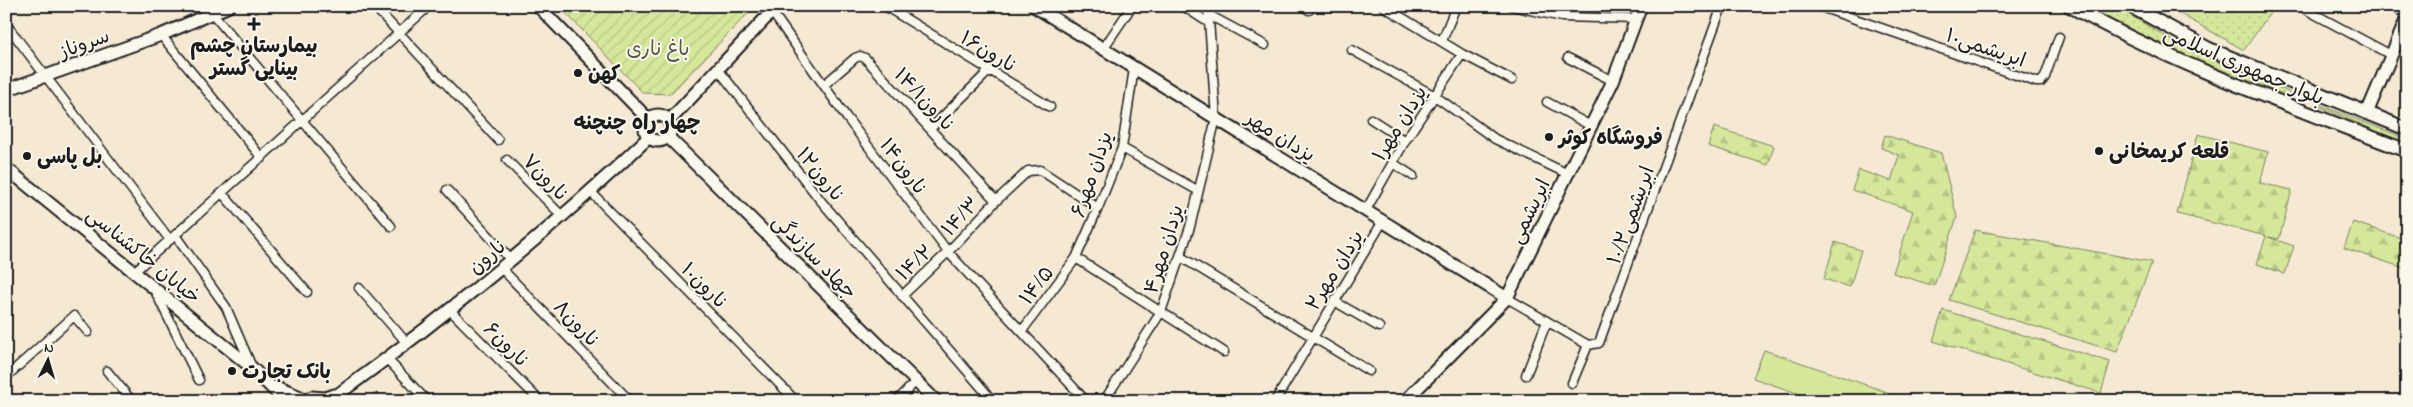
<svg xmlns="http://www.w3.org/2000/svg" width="2413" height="407" viewBox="0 0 2413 407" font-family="'Indie Flower','Playpen Sans Arabic',sans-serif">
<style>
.grass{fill:url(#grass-dots);stroke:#78825c}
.forest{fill:url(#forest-firs);stroke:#78825c}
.garden{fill:url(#garden-furrows);stroke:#78825c}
.pitch{fill:#d5e79b;stroke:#78825c}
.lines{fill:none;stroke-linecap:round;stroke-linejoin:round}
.street-casing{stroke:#1c1c1c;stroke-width:11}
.secondary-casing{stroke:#1c1c1c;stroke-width:15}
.primary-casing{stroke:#1c1c1c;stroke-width:16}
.street{stroke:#fbf7ec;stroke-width:8}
.secondary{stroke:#fbf7ec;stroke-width:11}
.primary{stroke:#fbf7ec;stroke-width:12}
.poi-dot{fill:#1c1c1c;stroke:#fbf7ec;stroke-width:2}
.labels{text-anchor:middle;stroke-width:4;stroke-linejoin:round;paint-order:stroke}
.street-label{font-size:20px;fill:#1c1c1c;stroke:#fbf7ec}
.poi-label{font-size:20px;font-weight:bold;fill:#1c1c1c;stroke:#fbf7ec;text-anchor:start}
.park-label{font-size:20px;fill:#545942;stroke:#fbf7ec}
.neighbourhood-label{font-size:21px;font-weight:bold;fill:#1c1c1c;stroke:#fbf7ec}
</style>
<defs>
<pattern id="grass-dots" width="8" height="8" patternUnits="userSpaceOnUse" patternTransform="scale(1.25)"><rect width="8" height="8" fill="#d5e79b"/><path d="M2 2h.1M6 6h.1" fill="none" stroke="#b6c685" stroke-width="1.8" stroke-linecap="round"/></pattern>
<pattern id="forest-firs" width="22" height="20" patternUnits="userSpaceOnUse" patternTransform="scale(1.25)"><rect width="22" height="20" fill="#d5e79b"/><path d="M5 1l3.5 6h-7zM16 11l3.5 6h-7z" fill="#b6c685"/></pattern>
<pattern id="garden-furrows" width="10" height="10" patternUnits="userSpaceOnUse" patternTransform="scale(1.25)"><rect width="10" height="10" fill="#d5e79b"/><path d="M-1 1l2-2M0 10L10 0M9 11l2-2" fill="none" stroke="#b6c685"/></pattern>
</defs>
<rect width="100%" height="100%" fill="#f5e9d3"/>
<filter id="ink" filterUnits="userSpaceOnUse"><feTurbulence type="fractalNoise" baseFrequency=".02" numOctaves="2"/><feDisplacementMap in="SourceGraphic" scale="10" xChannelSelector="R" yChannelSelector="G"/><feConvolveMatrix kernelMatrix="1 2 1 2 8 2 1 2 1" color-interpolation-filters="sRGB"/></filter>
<g filter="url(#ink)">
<!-- grass -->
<path class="grass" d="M2083 6H2115L2183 47 2289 92 2287 96 2280 93 2179 53Z
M2166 6H2275L2244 50Z
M2318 104 2407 139V144L2316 105Z"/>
<!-- forest -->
<path class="forest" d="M1714 127 1774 146 1768 165 1708 146Z
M2198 134 2268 152 2260 183 2292 190 2279 239 2268 237 2294 246 2285 274 2257 264 2266 236 2177 214Z
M1885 135 1941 153 1957 217 1934 286 1893 273 1913 211 1852 190 1859 170 1891 181 1899 155 1881 148Z
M2353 222 2407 240V269L2344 248Z
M1975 230 2152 262 2117 352 1949 300Z
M1835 242 1861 250 1850 287 1824 279Z
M1943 310 2110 362 2101 393 1933 341Z"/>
<!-- garden -->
<path class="garden" d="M559 6H755L670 94 643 93Z"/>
<!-- pitch -->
<path class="pitch" d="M1764 350 1887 392 1884 401H1820L1753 378Z"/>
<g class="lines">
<defs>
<path id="street" d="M206 6 391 226
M374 6 498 140
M885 6 1050 107
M1183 6 1209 23
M1303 6 1309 10
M1383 6 1462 54 1512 80
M1512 6 1562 17 1636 19
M1818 6 2036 82H2041L2045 77 2059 37
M2390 6 2407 14
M2305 9 2391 55
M772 12 847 118 948 252 1086 401
M1209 15 1265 45
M6 24 170 240
M161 35 262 158
M1442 41 1456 6
M1103 49 1132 6
M1352 50 1435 96 1495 139 1568 174
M1568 58 1613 81
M718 69 821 201 993 401
M824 85 855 58 860 56 865 58 996 201
M1547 102 1591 126
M1371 119 1405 141
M931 128 990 70
M1122 148 1197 190
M507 160 563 217
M1393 163 1413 176
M447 190 511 260
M591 192 796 401
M222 193 307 292
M1366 210 1405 141 1462 54
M175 235 226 307 251 365
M1181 257 1369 371
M1076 258 1224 352
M502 269 630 401
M134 272 429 6
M359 288 407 343
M156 293 199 380
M902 296 948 252 996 201 1028 171 1040 170 1098 208
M1507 298 1588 345 1599 343 1722 6
M1334 301 1379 327
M450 310 540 401
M1022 331 1076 258 1098 208 1122 148 1134 68
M386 358 427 401
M107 371 132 401
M1526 375 1547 321
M6 377 74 316 88 332
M1572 383 1588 345
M897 401 916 381
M1104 401 1161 312 1190 227 1216 118 1208 6
M1275 401 1383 221"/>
<path id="secondary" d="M538 6 648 119
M1034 6 1507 298
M6 90 161 35 229 6
M2367 113 2407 18
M645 128a13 13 0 1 1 26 0a13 13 0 1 1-26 0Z
M669 121 777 6
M668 137 936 401
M6 168 251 367 285 401
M276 387 300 397
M311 397 325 398 334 395
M6 398 9 401
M329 401C441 320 548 233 648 138
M1405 401 1507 298 1613 81 1641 6"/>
<path id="primary" d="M2070 6C2177 66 2293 107 2407 151
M2130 6 2209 49 2407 129"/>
</defs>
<!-- street casing -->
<use href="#street" class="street-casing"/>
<!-- secondary casing -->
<use href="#secondary" class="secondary-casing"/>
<!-- primary casing -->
<use href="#primary" class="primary-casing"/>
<!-- street -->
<use href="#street" class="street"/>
<!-- secondary -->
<use href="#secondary" class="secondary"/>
<!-- primary -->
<use href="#primary" class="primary"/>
</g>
</g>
<!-- markers -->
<g class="poi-dot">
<path d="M251.5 16.5h5v5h5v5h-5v5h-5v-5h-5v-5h5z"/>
<circle cx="578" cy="73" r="5"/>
<circle cx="1549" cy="137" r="5"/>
<circle cx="2099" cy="151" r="5"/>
<circle cx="27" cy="156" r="5"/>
<circle cx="232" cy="371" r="5"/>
</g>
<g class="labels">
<!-- street labels -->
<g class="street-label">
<text transform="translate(84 43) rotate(-20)" y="7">سروناز</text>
<text transform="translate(1986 47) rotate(19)" y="7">ابریشمی۱۰</text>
<text transform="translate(989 51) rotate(31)" y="7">نارون۱۶</text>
<text transform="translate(2244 65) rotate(23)" y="7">بلوار جمهوری اسلامی</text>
<text transform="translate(925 99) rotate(47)" y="7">۱۴/۱نارون</text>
<text transform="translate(1399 123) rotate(-58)" y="7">یزدان مهر۱</text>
<text transform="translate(1281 136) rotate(32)" y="7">یزدان مهر</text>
<text transform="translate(904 166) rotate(53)" y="7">نارون۱۴</text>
<text transform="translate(821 174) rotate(51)" y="7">نارون۱۲</text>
<text transform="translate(1091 174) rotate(-71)" y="7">یزدان مهر۶</text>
<text transform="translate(546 177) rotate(46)" y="7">نارون۷</text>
<text transform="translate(1529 211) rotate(-64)" y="7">ابریشمی</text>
<text transform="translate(1630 215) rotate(-70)" y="7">۱۰/۲ابریشمی</text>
<text transform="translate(960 216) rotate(-47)" y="7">۱۴/۳</text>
<text transform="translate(1163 249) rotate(-73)" y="7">یزدان مهر۴</text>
<text transform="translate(144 255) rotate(39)" y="7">خیابان خاکشناسی</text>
<text transform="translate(487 256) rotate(-40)" y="7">نارون</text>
<text transform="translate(815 256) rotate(45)" y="7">جهاد سازندگی</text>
<text transform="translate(914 262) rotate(-43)" y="7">۱۴/۲</text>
<text transform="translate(1334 270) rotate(-58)" y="7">یزدان مهر۲</text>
<text transform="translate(705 285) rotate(45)" y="7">نارون۱۰</text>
<text transform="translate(1036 285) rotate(-53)" y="7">۱۴/۵</text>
<text transform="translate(577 323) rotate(46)" y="7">نارون۸</text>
<text transform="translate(507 344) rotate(45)" y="7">نارون۶</text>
</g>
<!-- poi labels -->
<g class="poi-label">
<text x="254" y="52" text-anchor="middle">بیمارستان چشم<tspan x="254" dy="23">بینایی گستر</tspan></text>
<text x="588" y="80">کهن</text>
<text x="1559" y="144">فروشگاه کوثر</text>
<text x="2109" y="158">قلعه کریمخانی</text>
<text x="37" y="163">بل پاسی</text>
<text x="242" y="378">بانک تجارت</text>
</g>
<!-- park labels -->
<g class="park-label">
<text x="658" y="55">باغ ناری</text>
</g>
<!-- neighbourhood labels -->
<g class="neighbourhood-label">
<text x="637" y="129">چهار راه چنچنه</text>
</g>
</g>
<!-- margin -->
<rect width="2413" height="407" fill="none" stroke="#fbf7ec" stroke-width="25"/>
<rect x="12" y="12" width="2388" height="382" fill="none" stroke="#1c1c1c" stroke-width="2" filter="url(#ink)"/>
<!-- north arrow -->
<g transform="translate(48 360) rotate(5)" stroke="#fbf7ec" stroke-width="4" paint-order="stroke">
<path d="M0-4L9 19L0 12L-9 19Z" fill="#1c1c1c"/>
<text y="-8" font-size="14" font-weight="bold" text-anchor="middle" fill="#1c1c1c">N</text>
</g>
</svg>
